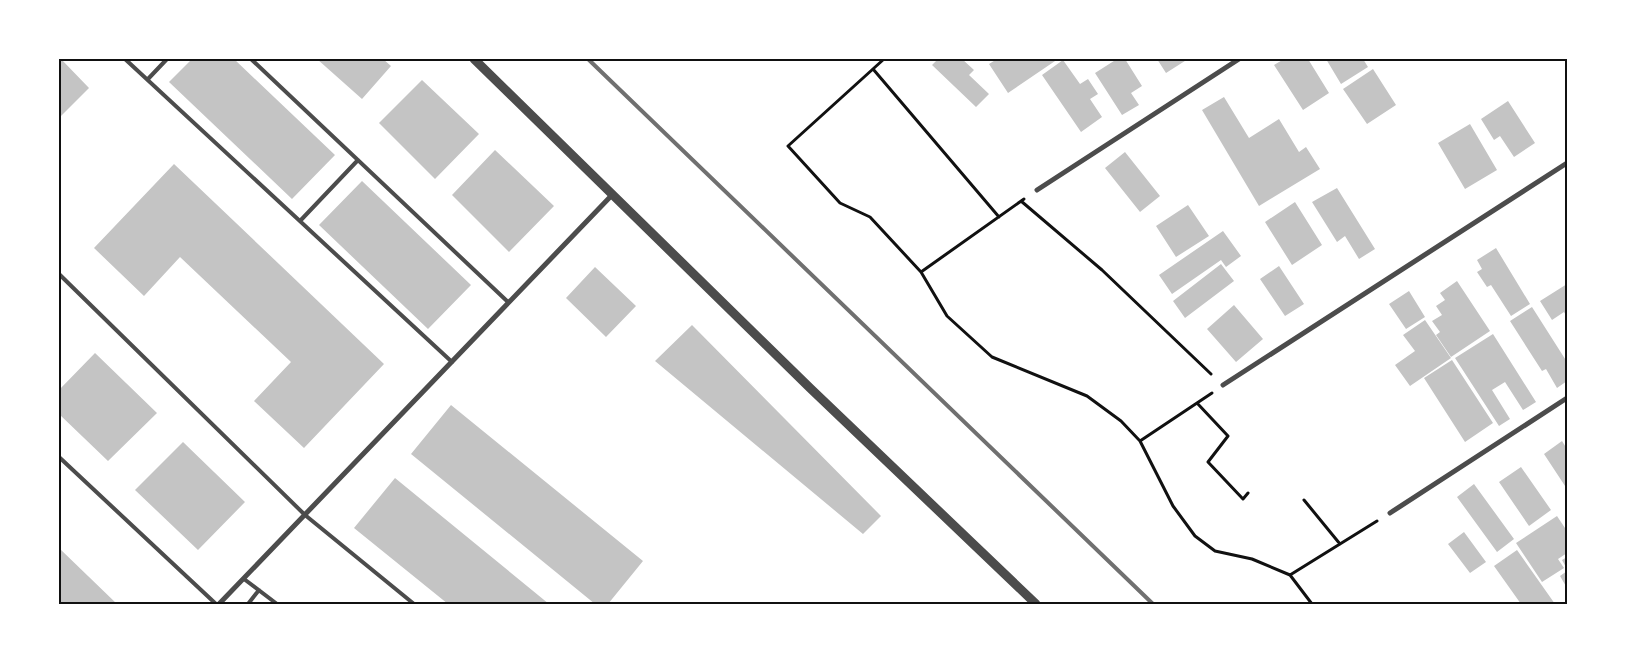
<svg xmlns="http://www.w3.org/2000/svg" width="1626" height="663" viewBox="0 0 1626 663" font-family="'Source Serif 4',serif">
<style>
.building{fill:#c4c4c4}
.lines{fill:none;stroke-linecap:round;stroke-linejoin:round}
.path{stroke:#111;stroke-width:3}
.service{stroke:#4c4c4c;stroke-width:4}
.minor{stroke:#4c4c4c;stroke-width:5}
.tertiary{stroke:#4c4c4c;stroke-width:9}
.rail{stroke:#707070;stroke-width:4}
.neatline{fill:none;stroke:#111;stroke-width:2}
</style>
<rect width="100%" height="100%" fill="#fff"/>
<!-- building -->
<path class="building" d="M59 59H61L89 88 59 118Z
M192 59H234L335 155 292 199 169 82Z
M317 59H383L391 66 362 99Z
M938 59H962L974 70 969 75 989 94 976 107 932 65Z
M997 59H1058L1008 93 989 64Z
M1117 59H1125L1142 86 1131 93 1139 105 1122 115 1095 73Z
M1157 59H1188L1166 73Z
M1284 59H1308L1329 93 1303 110 1274 65Z
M1326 59H1363L1368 67 1341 84Z
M1063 60 1080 84 1088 79 1098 94 1090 99 1102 117 1081 132 1042 75Z
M1373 69 1396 105 1367 124 1343 89Z
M422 80 479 134 435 179 379 123Z
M1224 97 1249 138 1279 119 1299 152 1306 147 1320 169 1259 206 1202 110Z
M1508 101 1535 143 1514 157 1500 136 1494 140 1481 119Z
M1470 124 1497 170 1465 189 1438 143Z
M495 150 554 206 509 252 452 195Z
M1125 152 1160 196 1140 212 1105 168Z
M174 164 384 364 304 448 254 401 291 362 180 257 144 296 94 248Z
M362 181 471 285 428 329 319 225Z
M1337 188 1375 249 1359 259 1345 236 1337 242 1312 202Z
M1295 202 1322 245 1292 265 1265 222Z
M1188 205 1209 236 1176 257 1156 226Z
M1223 231 1241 256 1226 267 1221 260 1172 294 1159 275Z
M1496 248 1530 304 1511 316 1491 285 1487 287 1477 272 1482 269 1477 260Z
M1221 264 1234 281 1185 318 1173 301Z
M1279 266 1304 304 1285 316 1260 279Z
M595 267 636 306 606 337 566 298Z
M1457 281 1490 331 1451 357 1436 335 1440 332 1432 321 1442 315 1436 306 1445 300 1440 293Z
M1567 284V317L1564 312 1552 320 1540 301Z
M1409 291 1425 317 1406 329 1389 304Z
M1234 305 1263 339 1236 362 1207 329Z
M1532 307 1567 362V381L1557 388 1546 369 1542 371 1510 321Z
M1425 320 1451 358 1410 386 1395 365 1415 351 1403 335Z
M692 325 881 516 863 534 655 361Z
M1493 334 1536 402 1523 410 1505 382 1492 390 1510 419 1499 426 1455 358Z
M95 353 157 413 108 461 59 414V390Z
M1452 360 1493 423 1465 442 1424 378Z
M451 405 643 561 608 604H595L411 454Z
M1562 441 1567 449V489L1544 454Z
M183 442 245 502 198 550 135 490Z
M1521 467 1551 510 1529 526 1499 482Z
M395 478 549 604H448L354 528Z
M1474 484 1514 539 1497 552 1457 497Z
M1557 516 1567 531V553L1558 559 1564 568 1542 582 1516 543Z
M1464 532 1486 562 1470 573 1448 544Z
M59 548 117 604H59Z
M1517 550 1555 604H1521L1494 566Z
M1567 557V569L1562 560Z
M1567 571V588L1560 576Z"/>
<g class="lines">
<!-- path -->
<path class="path" d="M884 59 788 146 840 203 870 217 921 272 1024 199
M873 69 999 217
M1021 201 1102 270 1211 374
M921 272 947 316 992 357 1087 396 1121 421 1140 441 1173 506 1195 536 1215 551 1252 559 1290 575 1312 604
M1197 403 1228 436 1208 462 1243 499 1248 493
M1140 441 1212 393
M1304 500 1340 544
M1290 575 1377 521"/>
<!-- service -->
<path class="service" d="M125 59 452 362
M251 59 508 302
M148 79 167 59
M300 221 358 160
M59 274 305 515 414 604
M59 457 216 604
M244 579 277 604
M248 604 259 590"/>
<!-- minor -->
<path class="minor" d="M1037 190 1239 59
M1223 385 1567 163
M1390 513 1567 398
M219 604 612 195"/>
<!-- tertiary -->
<path class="tertiary" d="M474 59 810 388 1036 604"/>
<!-- rail -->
<path class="rail" d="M588 59 1153 604"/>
</g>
<!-- border -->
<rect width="1626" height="663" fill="none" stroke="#ffffff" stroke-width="120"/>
<rect x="60" y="60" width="1506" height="543" class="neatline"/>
</svg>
